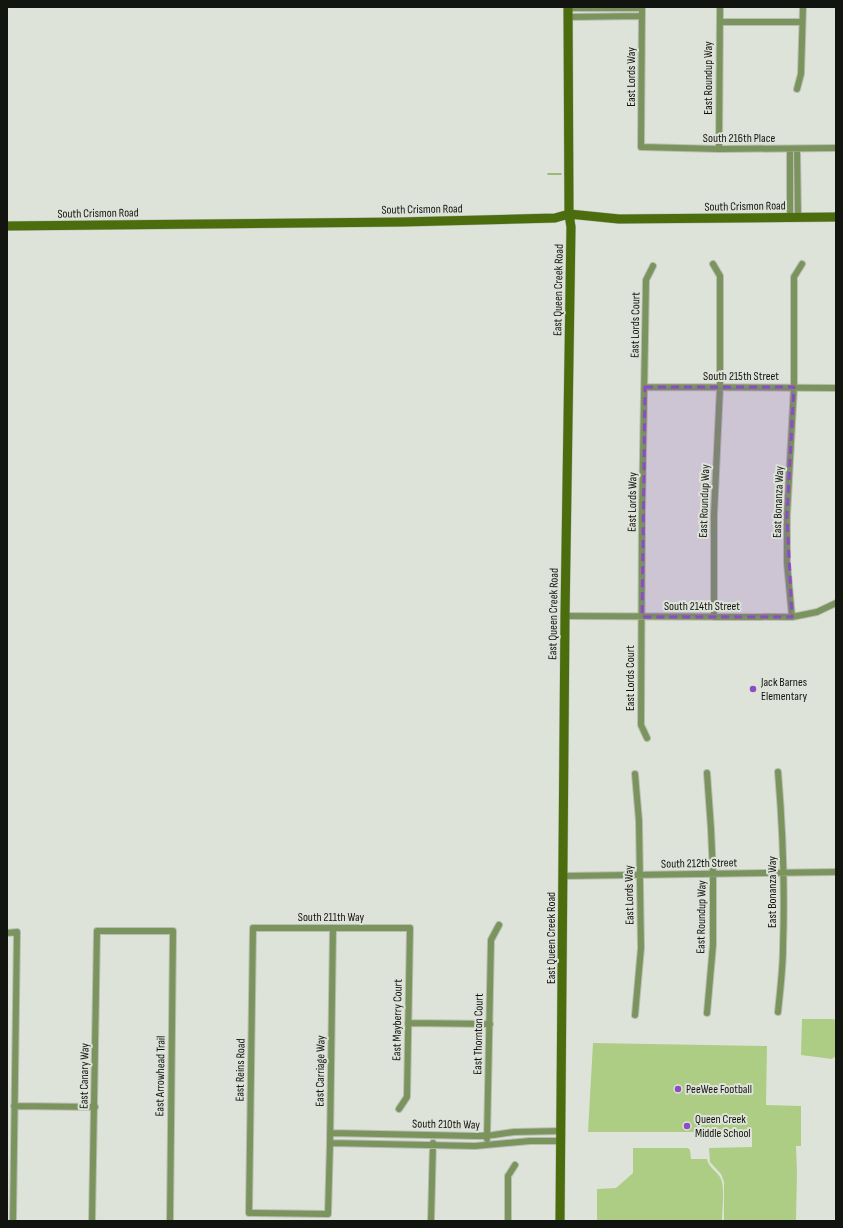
<svg xmlns="http://www.w3.org/2000/svg" width="843" height="1228" viewBox="0 0 843 1228" font-family="'Sofia Sans Condensed',sans-serif">
<style>
.green{fill:#adcd85}
.lines{fill:none;stroke-linecap:round;stroke-linejoin:round}
.stream{stroke:#87ac56;stroke-width:1.5}
.street-casing{stroke:#b9beb5;stroke-width:8}
.secondary-casing{stroke:#b9beb5;stroke-width:10}
.street{stroke:#7b945e;stroke-width:6}
.secondary{stroke:#4c6d0d;stroke-width:9}
.marked{fill:#8c4cc2;fill-opacity:0.2;stroke:#8c4cc2;stroke-width:3;stroke-dasharray:8 5;stroke-linejoin:round}
.poi-dot{fill:#8c4cc2;stroke:#dee3d9;stroke-width:1.5}
.labels{text-anchor:middle;stroke-width:4;stroke-linejoin:round;paint-order:stroke}
.street-label{font-size:12px;fill:#121410;stroke:#dee3d9}
.poi-label{font-size:12px;fill:#121410;stroke:#dee3d9;text-anchor:start}
</style>
<rect width="100%" height="100%" fill="#dee3d9"/>
<!-- green -->
<path class="green" d="M802 1019H834L836 1022V1056L832 1059 801 1055Z
M593 1043 767 1046 766 1105 801 1106V1146H796L797 1172 796 1221H724V1182L721 1174 710 1162 709 1148 752 1147V1132H588Z
M633 1148H688L690 1150 691 1159H707C708 1167 718 1172 721 1179 725 1188 722 1211 722 1221H597V1189L616 1188 633 1173Z"/>
<g class="lines">
<!-- stream -->
<path class="stream" d="M548 174H561"/>
<defs>
<path id="street" d="M642 7 641 147 719 149 836 148
M568 8H642
M568 17 642 16
M720 22H802
M797 89 801 74 803 7
M719 149 720 7
M790 149V217
M797 149 798 217
M713 264 720 276V387L714 515V617
M645 387 836 388
M565 616 792 617 817 612 836 603
M792 617 787 563V516L794 387V277L802 264
M647 738 641 725 642 513 646 280 653 266
M778 772C783 831 785 889 783 947 783 969 780 991 778 1012
M707 773 711 829 713 874V945L707 1013
M635 774 639 821 641 948 635 1015
M563 876 836 872
M333 928 330 1143 328 1214 249 1213 253 928H410L407 1097 399 1109
M7 933 17 932 13 1221
M408 1023 490 1024
M14 1106 95 1107
M330 1133 475 1136 493 1135 514 1132 561 1131
M487 1139 491 940 499 925
M330 1143 475 1146 530 1141H561
M92 1221 97 931H173L170 1221
M431 1221 433 1143
M508 1221V1176L515 1165"/>
<path id="secondary" d="M7 226 402 222 555 218 569 214 619 219 836 217
M560 1221 565 616 571 227 569 214 568 7"/>
</defs>
<!-- street casing -->
<use href="#street" class="street-casing"/>
<!-- secondary casing -->
<use href="#secondary" class="secondary-casing"/>
<!-- street -->
<use href="#street" class="street"/>
<!-- secondary -->
<use href="#secondary" class="secondary"/>
</g>
<!-- marked area -->
<path class="marked" d="M645 387H794L787 516 792 617H642Z"/>
<!-- markers -->
<g class="poi-dot">
<circle cx="753" cy="689" r="4"/>
<circle cx="678" cy="1089" r="4"/>
<circle cx="687" cy="1126" r="4"/>
</g>
<g class="labels">
<!-- street labels -->
<g class="street-label">
<text transform="translate(631 77) rotate(-90)" y="4">East Lords Way</text>
<text transform="translate(708 78) rotate(-90)" y="4">East Roundup Way</text>
<text x="739" y="142">South 216th Place</text>
<text transform="translate(745 206) rotate(-1)" y="4">South Crismon Road</text>
<text transform="translate(422 209) rotate(-1)" y="4">South Crismon Road</text>
<text transform="translate(98 213) rotate(-1)" y="4">South Crismon Road</text>
<text transform="translate(558 290) rotate(-89)" y="4">East Queen Creek Road</text>
<text transform="translate(635 325) rotate(-89)" y="4">East Lords Court</text>
<text x="741" y="380">South 215th Street</text>
<text transform="translate(704 501) rotate(-88)" y="4">East Roundup Way</text>
<text transform="translate(632 502) rotate(-89)" y="4">East Lords Way</text>
<text transform="translate(778 502) rotate(-88)" y="4">East Bonanza Way</text>
<text x="702" y="610">South 214th Street</text>
<text transform="translate(553 614) rotate(-89)" y="4">East Queen Creek Road</text>
<text transform="translate(630 678) rotate(-90)" y="4">East Lords Court</text>
<text transform="translate(699 863) rotate(-1)" y="4">South 212th Street</text>
<text transform="translate(772 892) rotate(-90)" y="4">East Bonanza Way</text>
<text transform="translate(629 895) rotate(-91)" y="4">East Lords Way</text>
<text x="331" y="921">South 211th Way</text>
<text transform="translate(701 917) rotate(-89)" y="4">East Roundup Way</text>
<text transform="translate(551 938) rotate(-90)" y="4">East Queen Creek Road</text>
<text transform="translate(397 1020) rotate(-89)" y="4">East Mayberry Court</text>
<text transform="translate(478 1034) rotate(-89)" y="4">East Thornton Court</text>
<text transform="translate(240 1070) rotate(-89)" y="4">East Reins Road</text>
<text transform="translate(320 1071) rotate(-89)" y="4">East Carriage Way</text>
<text transform="translate(84 1076) rotate(-89)" y="4">East Canary Way</text>
<text transform="translate(160 1076) rotate(-89)" y="4">East Arrowhead Trail</text>
<text transform="translate(446 1124) rotate(1)" y="4">South 210th Way</text>
</g>
<!-- poi labels -->
<g class="poi-label">
<text x="761" y="686">Jack Barnes<tspan x="761" dy="14">Elementary</tspan></text>
<text x="686" y="1093">PeeWee Football</text>
<text x="695" y="1123">Queen Creek<tspan x="695" dy="14">Middle School</tspan></text>
</g>
</g>
<!-- border -->
<rect width="843" height="1228" fill="none" stroke="#121410" stroke-width="16"/>
</svg>
